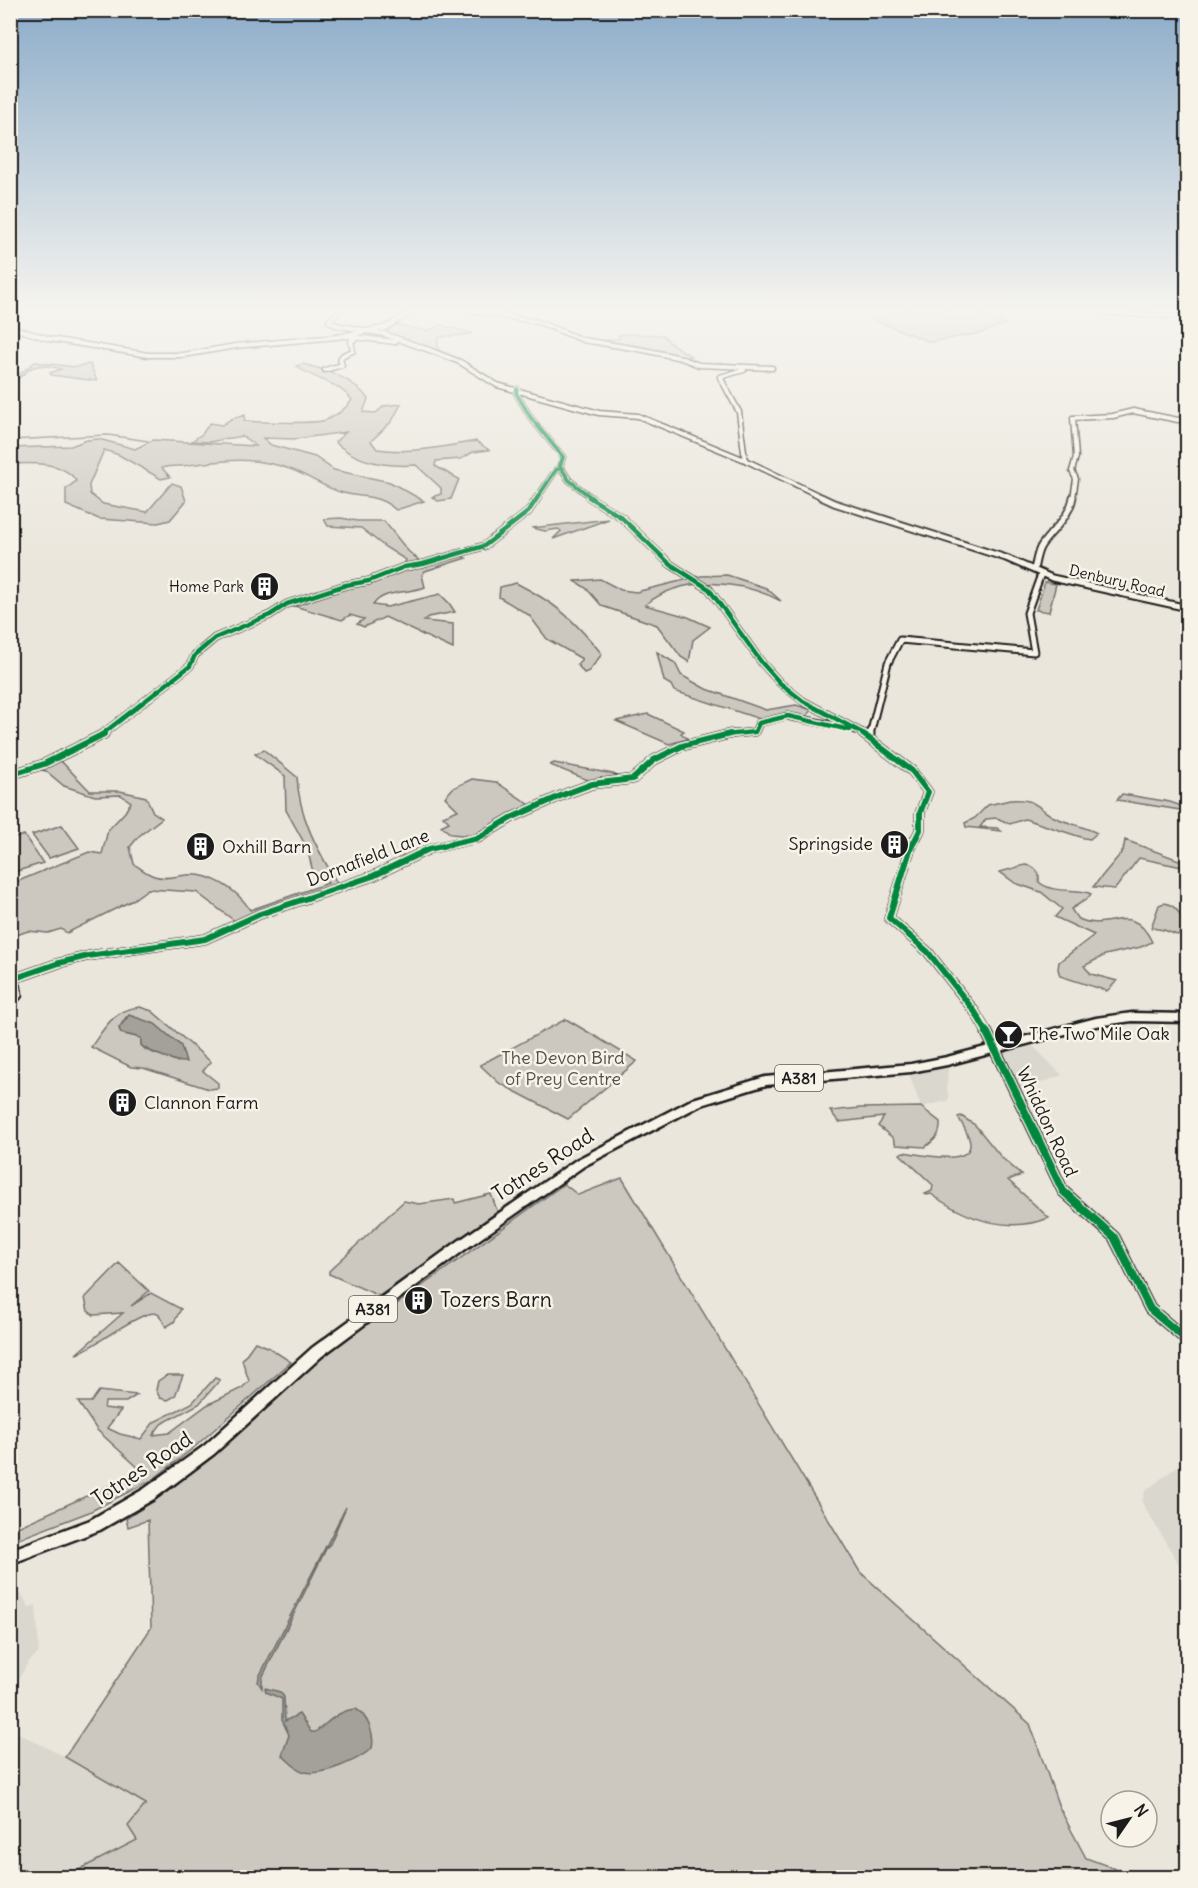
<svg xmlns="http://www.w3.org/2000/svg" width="1198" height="1888" viewBox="0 0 1198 1888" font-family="Delius,sans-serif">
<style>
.built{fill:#dad7ce}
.green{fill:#ccc8c0;stroke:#74726e;stroke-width:1.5;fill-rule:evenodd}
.water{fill:#a3a19a;stroke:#6d6c68;stroke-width:1.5}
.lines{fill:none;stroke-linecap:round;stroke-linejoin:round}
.stream{stroke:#6d6c68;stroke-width:1.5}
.minor-far3-casing{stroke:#1c1c1c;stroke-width:7}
.minor-far2-casing{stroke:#1c1c1c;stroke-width:9}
.minor-far1-casing{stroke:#1c1c1c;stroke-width:11}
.minor-casing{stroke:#1c1c1c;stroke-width:13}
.primary-casing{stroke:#1c1c1c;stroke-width:5}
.minor-far3{stroke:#f7f3e8;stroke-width:4}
.minor-far2{stroke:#f7f3e8;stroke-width:5}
.minor-far1{stroke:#f7f3e8;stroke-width:7}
.minor{stroke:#f7f3e8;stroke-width:8}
.primary{fill:#f7f3e8;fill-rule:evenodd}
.cycleway-far3-casing{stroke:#f7f3e8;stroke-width:6}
.cycleway-far2-casing{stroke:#f7f3e8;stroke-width:8}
.cycleway-far1-casing{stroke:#f7f3e8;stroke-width:10}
.cycleway-casing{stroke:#f7f3e8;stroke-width:11}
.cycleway-far3{stroke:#00873e;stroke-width:4}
.cycleway-far2{stroke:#00873e;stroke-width:4.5}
.cycleway-far1{stroke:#00873e;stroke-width:6}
.cycleway{stroke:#00873e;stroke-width:8}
.labels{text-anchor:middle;stroke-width:5;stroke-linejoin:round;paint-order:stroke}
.far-street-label{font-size:15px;fill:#1c1c1c;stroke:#f7f3e8}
.far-poi-label{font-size:15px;fill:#1c1c1c;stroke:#f7f3e8;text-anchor:end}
.shield{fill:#f7f3e8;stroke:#5e5c59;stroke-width:1.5}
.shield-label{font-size:16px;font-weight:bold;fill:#1c1c1c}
.poi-label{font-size:18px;fill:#1c1c1c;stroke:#f7f3e8;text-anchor:start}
.street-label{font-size:18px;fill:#1c1c1c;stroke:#f7f3e8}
.park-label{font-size:18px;fill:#51504d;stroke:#f7f3e8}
.near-street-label{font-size:21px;fill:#1c1c1c;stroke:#f7f3e8}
.near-poi-label{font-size:21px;fill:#1c1c1c;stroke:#f7f3e8;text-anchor:start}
</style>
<rect width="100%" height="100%" fill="#eae6dc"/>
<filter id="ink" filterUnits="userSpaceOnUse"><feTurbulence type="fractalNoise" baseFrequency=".0167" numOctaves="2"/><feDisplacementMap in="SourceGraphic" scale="12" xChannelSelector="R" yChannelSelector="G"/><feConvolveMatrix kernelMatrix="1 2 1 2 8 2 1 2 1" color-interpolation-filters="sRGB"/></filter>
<g filter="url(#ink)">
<!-- built -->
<path class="built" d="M1031 1044 1062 1075 1020 1091 1001 1053Z
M948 1067 947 1087 949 1098 947 1101 921 1107 909 1074Z
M1187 1459 1188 1571 1184 1572 1142 1503 1145 1491Z
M11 1594 22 1595 29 1607 36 1605 39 1653 29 1661 11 1692Z
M10 1729 65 1757 146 1804 138 1840 63 1877H11Z"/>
<!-- green -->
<path class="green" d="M904 310H973L1005 324 981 333 930 342 872 319Z
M393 324 427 331 441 325 472 333C461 337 450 334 438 338V349L443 354 382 331Z
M627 334 663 335 670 343 691 356 685 358 597 341 618 339 619 335Z
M35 362 75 367 90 364 97 381 51 375 50 373 61 369C54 367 41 364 34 367 25 370 23 379 12 380Z
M303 364C327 370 353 378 368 399L363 412 376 413 384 406 401 404 392 421 371 441 377 449C411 454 443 447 476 441L489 450 473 452 461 459 436 461 435 466 459 479 451 499 438 501 432 497 441 494V488L416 465C387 467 357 463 335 442L346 432 295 439 263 438 271 445 315 457 334 470 390 482 424 501 396 510C377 493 362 499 340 492 323 487 307 475 290 469 254 456 226 460 189 465 180 467 172 465 162 468L170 477 161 479 119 455 104 450 89 485 90 494 103 504 147 512 172 483 181 486 186 501 170 520 158 523 99 519 66 505V489L76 481C64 461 31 463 11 464V448L71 446 87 440 99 439 135 449 153 440 256 446 242 436 209 442 192 441 202 434 210 423 222 425 231 419 245 415 244 421C255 422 318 424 326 420 336 416 346 408 352 400 337 381 314 380 296 366Z
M341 518 357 521H384L408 551 426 566 460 555 466 558 425 571 422 575 425 587C409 594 384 589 373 605L387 607 440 594 449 603 455 612 428 617 424 621 453 624V649L385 617 364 627 357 624 364 619 350 615 342 620 294 606 347 587 367 585 402 571 406 560 385 547 361 528 328 526 324 519Z
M609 519 553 539 561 531 558 529 545 531 532 528Z
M727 575 766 588 781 601C740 580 683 574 645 605L688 617 710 627 693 640 689 662 681 657 657 625 602 606 586 588 575 581 600 579 621 590 636 592 701 576Z
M1045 582 1056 584 1049 612 1036 610Z
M516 583C557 604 572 618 602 654L589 671 584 673 577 664 582 659 547 639 529 615 499 597 500 587Z
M657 652 675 663 681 675 704 688 766 710 796 705 812 710 805 718 786 716 763 720 674 691 671 685 664 681Z
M648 714 684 731 681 733 688 739 669 744 616 721Z
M264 750 297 777C299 818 318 850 338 885L236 922 196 892 148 889 131 901 67 933 61 929 48 933 28 931 11 937V884L89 852 102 854 108 830 125 812 131 802 121 795 95 796 64 786 46 771 36 769 58 758 90 791H120L146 797 153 812 162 818 139 836 130 847 134 864C140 868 147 874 154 876 165 880 176 876 186 875 210 872 238 890 250 910L328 883 313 872 307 848 286 810 285 776 255 754Z
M554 763 613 774 625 780 593 782 550 765Z
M472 779 496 782 530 805 473 836 451 834 441 826 449 822 443 816 458 810 445 797 453 788Z
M1122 794 1170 802 1187 808V811L1117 800Z
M1010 800C1035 798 1034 805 1052 816 1066 823 1083 826 1097 833L1090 839 1084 838 1025 819 1010 824 997 818 986 819 980 827 997 828 1001 831 966 827 965 823 975 818 988 805Z
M62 825 79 848 49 858 32 835Z
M24 835 43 863 11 873V839Z
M1125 840 1187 863V868L1139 858 1115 889 1093 887 1123 851Z
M1025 865C1036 866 1040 872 1039 882 1053 895 1080 887 1091 894L1087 899 1071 909 1077 918C1108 935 1131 898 1152 942L1141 947 1105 955 1084 966 1091 974 1117 981 1107 991 1060 976 1058 969 1059 962 1094 935 1055 917 1062 909 1041 892 1015 883 1000 872Z
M1164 903C1177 905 1182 916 1184 928L1183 932 1177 935 1164 930 1151 928 1159 905Z
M140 1007 152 1011 211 1062 203 1071 218 1083V1088L209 1089 143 1068 131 1067 91 1047C105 1027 114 1009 140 1007ZM126 1017 152 1023 178 1043V1062L146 1050 141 1045V1038L121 1033 119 1028Z
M566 1019 637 1061 568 1119 499 1083 480 1065Z
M921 1107 940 1122C941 1135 935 1140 925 1147L896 1145 893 1138 878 1126 884 1117 839 1122 830 1111 860 1108Z
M961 1116 975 1125 1002 1158 1022 1175 1008 1180 1049 1218C1007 1234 966 1219 931 1194L927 1195 925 1194 932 1191 933 1185 900 1154 903 1152C918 1154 972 1167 970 1143 969 1134 962 1124 958 1117Z
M622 1178 860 1572 1030 1724 1059 1807 1086 1858 1138 1877 63 1878 137 1840 128 1826 146 1804 65 1757 151 1628 148 1520 128 1527 126 1519 168 1491 210 1457 272 1397 363 1322 373 1321 564 1184 578 1195Z
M491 1194 498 1213 379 1296 329 1274V1271L404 1201 419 1204 454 1199 455 1203Z
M119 1263 149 1291 131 1306 151 1293 181 1309 174 1322 166 1327C163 1323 161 1317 159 1315 148 1304 92 1349 76 1354L123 1313 94 1315 88 1311 85 1298Z
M255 1342 268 1347 291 1362 191 1450 152 1480 89 1512 11 1542V1530L142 1471 97 1430 78 1402H91L99 1391 137 1395 126 1402H105L104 1408 121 1410 107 1428 120 1434 141 1439 154 1422 192 1403 215 1378 220 1380 199 1404 161 1424 153 1435 169 1433 207 1405 242 1388 249 1381 242 1360Z
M167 1375H183L175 1396 168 1400 160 1398 156 1390 158 1381Z"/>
<!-- water -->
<path class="water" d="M129 1015 155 1024 181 1046 186 1062C178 1063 146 1051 141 1045V1038L121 1033 119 1028Z
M346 1507 330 1544 327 1547 262 1678V1688L258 1682 259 1677Z
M265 1688 280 1692 284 1697 285 1721 299 1714 311 1732H315C328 1723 338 1710 356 1709 368 1716 375 1735 372 1748 359 1760 323 1776 305 1772 296 1770 289 1761 282 1755L289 1735 282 1720V1699L266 1692Z"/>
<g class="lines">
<!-- stream -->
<path class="stream" d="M10 440 108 435 148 441"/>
<defs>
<path id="minor-far3" d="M340 310 329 321 336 325 384 334 432 351 460 362 497 385 599 413 638 416 745 460 824 498
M470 310 538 322 583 340 644 350 681 358 699 365 772 368
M1099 310 1110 313 1188 317
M10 327 50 339 148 355H183L236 346 337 337 387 327
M383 329 415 310
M346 336 395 342
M325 370 342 365 340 359 343 355 353 351 351 341 357 338
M744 370 720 377 739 412 745 460
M517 389 516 393 531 418 563 457 560 466 569 480 592 498
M537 498 556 470 561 468
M1073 498 1076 479 1072 471 1076 457 1073 418 1113 416 1133 411 1178 420 1188 419"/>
<path id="minor-far2" d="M589 497 621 517 670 564 709 589 762 663 780 683 803 701 866 735
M821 497 834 503 1006 558 1052 578 1188 608
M1034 569C1036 562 1037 552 1041 546 1053 528 1069 519 1073 497
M101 735 190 666 195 655 215 638 270 615 287 604 346 585 369 581 404 567 423 564 484 546 528 512 538 497
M724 735 755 732 759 723 787 716 856 730
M870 735 888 663 900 640 1034 652 1027 613 1041 574"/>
<path id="minor-far1" d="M863 734 912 771 928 792 920 813V830L910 850 889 918 928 952 975 1012 988 1034
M869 737 870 734
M10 775 44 764 104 734
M10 980 59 963 88 956 205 939 260 914 373 876 429 849 478 838 511 818 565 794 592 784 633 779 654 760 682 746 730 734
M10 980 17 988 18 995 10 1004"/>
<path id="minor" d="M987 1033 1063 1191 1114 1237 1150 1309 1188 1341"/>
<path id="primary" d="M1132 1013 1188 1014V1022L1132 1021 1096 1026 947 1065 911 1072 766 1085 701 1105 584 1166 467 1248 322 1356 214 1454 154 1499 100 1530 10 1564V1550L90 1520 144 1489 204 1446 312 1348 457 1242 576 1160 693 1099 765 1077 911 1064 947 1057 1096 1018Z"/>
</defs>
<!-- minor-far3 casing -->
<use href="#minor-far3" class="minor-far3-casing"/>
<!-- minor-far2 casing -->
<use href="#minor-far2" class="minor-far2-casing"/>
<!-- minor-far1 casing -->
<use href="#minor-far1" class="minor-far1-casing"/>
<!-- minor casing -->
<use href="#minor" class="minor-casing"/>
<!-- primary casing -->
<use href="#primary" class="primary-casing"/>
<!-- minor-far3 -->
<use href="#minor-far3" class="minor-far3"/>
<!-- minor-far2 -->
<use href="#minor-far2" class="minor-far2"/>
<!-- minor-far1 -->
<use href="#minor-far1" class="minor-far1"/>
<!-- minor -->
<use href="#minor" class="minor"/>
<!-- primary -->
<use href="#primary" class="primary"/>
<defs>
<path id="cycleway-far3" d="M517 389 516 393 531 418 563 457 560 466 569 480 592 498
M537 498 556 470 561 468"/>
<path id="cycleway-far2" d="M589 497 621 517 670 564 709 589 762 663 780 683 803 701 866 735
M101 735 190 666 195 655 215 638 270 615 287 604 346 585 369 581 404 567 423 564 484 546 528 512 538 497
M724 735 755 732 759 723 788 716 850 730"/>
<path id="cycleway-far1" d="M863 734 912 771 928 792 920 813V830L910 850 889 918 928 952 975 1012 988 1034
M10 775 44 764 104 734
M10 980 59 963 88 956 205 939 260 914 373 876 429 849 478 838 511 818 565 794 592 784 633 779 654 760 682 746 730 734"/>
<path id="cycleway" d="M987 1033 1063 1191 1114 1237 1150 1309 1188 1341"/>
</defs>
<!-- cycleway-far3 casing -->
<use href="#cycleway-far3" class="cycleway-far3-casing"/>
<!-- cycleway-far2 casing -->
<use href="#cycleway-far2" class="cycleway-far2-casing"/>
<!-- cycleway-far1 casing -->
<use href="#cycleway-far1" class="cycleway-far1-casing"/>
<!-- cycleway casing -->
<use href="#cycleway" class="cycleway-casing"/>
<!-- cycleway-far3 -->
<use href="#cycleway-far3" class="cycleway-far3"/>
<!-- cycleway-far2 -->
<use href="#cycleway-far2" class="cycleway-far2"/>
<!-- cycleway-far1 -->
<use href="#cycleway-far1" class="cycleway-far1"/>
<!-- cycleway -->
<use href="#cycleway" class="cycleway"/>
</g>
</g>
<!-- sky -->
<linearGradient id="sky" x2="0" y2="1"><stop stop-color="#8cacc9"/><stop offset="0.54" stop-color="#f6f4ef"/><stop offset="1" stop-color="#f6f4ef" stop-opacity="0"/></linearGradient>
<rect width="1198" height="574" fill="url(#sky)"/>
<!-- icons -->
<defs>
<symbol id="building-disc" viewBox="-11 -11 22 22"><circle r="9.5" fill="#1c1c1c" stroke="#f7f3e8"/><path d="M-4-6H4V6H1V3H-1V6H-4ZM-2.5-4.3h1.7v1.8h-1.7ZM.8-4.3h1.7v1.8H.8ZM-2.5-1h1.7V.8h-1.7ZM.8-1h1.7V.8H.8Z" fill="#fff"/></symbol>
<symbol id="bar-disc" viewBox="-11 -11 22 22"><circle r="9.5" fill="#1c1c1c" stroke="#f7f3e8"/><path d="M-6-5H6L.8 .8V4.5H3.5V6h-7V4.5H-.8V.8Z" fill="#fff"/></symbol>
</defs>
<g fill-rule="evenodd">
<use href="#building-disc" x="248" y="570" width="33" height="33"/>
<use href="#building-disc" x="878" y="828" width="33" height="33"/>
<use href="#building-disc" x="184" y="830" width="33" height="33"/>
<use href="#bar-disc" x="992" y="1018" width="33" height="33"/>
<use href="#building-disc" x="106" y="1086" width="33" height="33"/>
<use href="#building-disc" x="402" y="1284" width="33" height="33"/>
</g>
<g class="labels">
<!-- far-street labels -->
<g class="far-street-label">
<text transform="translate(1117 581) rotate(13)" y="5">Denbury Road</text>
</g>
<!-- far-poi labels -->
<g class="far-poi-label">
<text x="244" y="592">Home Park</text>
</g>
<!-- shield labels -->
<g class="shield">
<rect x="775" y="1065" width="48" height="26" rx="4.5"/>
<rect x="349" y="1296" width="48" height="26" rx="4.5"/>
</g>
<g class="shield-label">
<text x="799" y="1084">A381</text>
<text x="373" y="1315">A381</text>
</g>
<!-- poi labels -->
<g class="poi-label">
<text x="873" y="850" text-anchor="end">Springside</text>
<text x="222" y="853">Oxhill Barn</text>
<text x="1029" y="1040">The Two Mile Oak</text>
<text x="144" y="1109">Clannon Farm</text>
</g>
<!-- street labels -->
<g class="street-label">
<text transform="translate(368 858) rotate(-21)" y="6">Dornafield Lane</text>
<text transform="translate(1047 1122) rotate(65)" y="6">Whiddon Road</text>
</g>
<!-- park labels -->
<g class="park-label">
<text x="563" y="1064">The Devon Bird<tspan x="563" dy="21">of Prey Centre</tspan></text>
</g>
<!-- near-street labels -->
<g class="near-street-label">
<text transform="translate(543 1165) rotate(-33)" y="7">Totnes Road</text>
<text transform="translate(142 1469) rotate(-34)" y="7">Totnes Road</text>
</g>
<!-- near-poi labels -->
<g class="near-poi-label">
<text x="440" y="1307">Tozers Barn</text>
</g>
</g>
<!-- margin -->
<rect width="1198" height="1888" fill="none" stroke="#f7f3e8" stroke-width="36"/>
<rect x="18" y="18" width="1162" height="1852" fill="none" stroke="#1c1c1c" stroke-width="2" filter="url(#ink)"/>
<!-- north arrow -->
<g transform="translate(1129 1819) rotate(55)"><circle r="28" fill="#f7f3e8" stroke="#9f9d96" stroke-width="1.5"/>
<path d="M0-4.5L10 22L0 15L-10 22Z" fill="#1c1c1c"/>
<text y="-9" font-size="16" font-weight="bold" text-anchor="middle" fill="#1c1c1c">N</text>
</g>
</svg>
